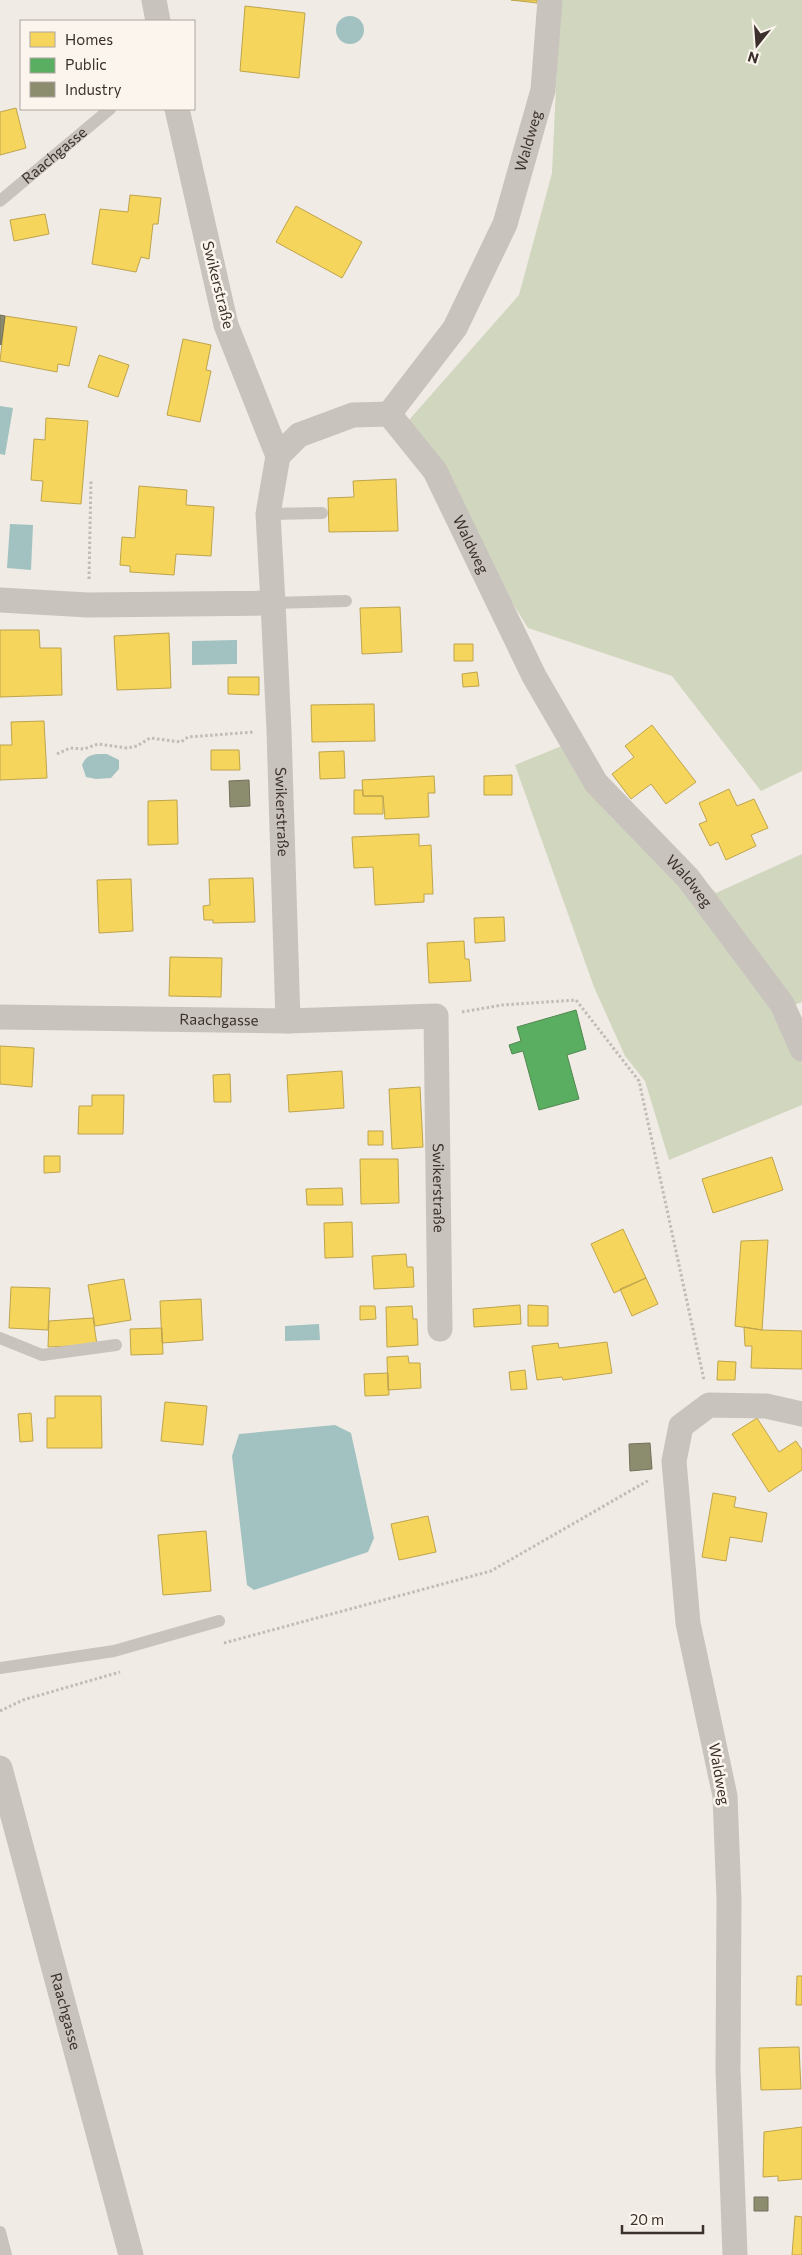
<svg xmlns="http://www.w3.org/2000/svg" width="802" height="2255" viewBox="0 0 802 2255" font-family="Commissioner,sans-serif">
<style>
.green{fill:#d1d6bf}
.water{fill:#a1c2c1}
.homes{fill:#f6d55c;stroke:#bea44d}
.public{fill:#5aae61;stroke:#518851}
.industry{fill:#8c8c6e;stroke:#74705a}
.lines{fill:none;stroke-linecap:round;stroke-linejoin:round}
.path{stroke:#c2bbb6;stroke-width:3;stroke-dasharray:2.5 2.5;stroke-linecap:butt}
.lane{stroke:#c9c3be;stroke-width:12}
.street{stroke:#c9c3be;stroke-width:25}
.labels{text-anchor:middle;stroke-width:5;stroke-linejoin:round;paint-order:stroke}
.street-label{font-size:15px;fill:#3b302b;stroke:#fbf5ee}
</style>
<rect width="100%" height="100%" fill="#f0ebe5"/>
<!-- green -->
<path class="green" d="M560 0H802V771L761 791 672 676 528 628 431 473 409 420 519 295 552 173Z
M579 739 609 785 716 893 802 854V1002L779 1011 802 1063V1105L669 1160 645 1081 625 1056 594 987 515 765Z"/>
<!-- water -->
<path class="water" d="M336 30a14 14 0 1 1 28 0a14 14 0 1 1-28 0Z
M0 406 13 408 5 455 0 454Z
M10 524 33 525 31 570 7 568Z
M237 640V664L192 665V641Z
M99 754H107L119 760V769L111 778 96 779 86 777 82 765C86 756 90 755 99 754Z
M319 1324 320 1340 285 1341V1326Z
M335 1425 351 1433 374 1538 368 1552 254 1590 247 1585 232 1456 239 1434Z"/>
<!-- homes -->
<path class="homes" d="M511 0H537V3Z
M245 6 305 13 299 78 240 71Z
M16 108 26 148 0 155V112Z
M130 195 161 198 158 224H153L149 259 141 257 136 272 92 264 100 209 128 212Z
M296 206 362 242 342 278 276 242Z
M45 214 49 234 14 241 10 220Z
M5 316 77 327 69 366 58 364 57 372 0 361Z
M183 339 211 345 206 370 211 371 200 422 167 415Z
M99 355 129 365 118 397 88 387Z
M46 418 88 421 81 504 41 501 43 481 31 480 34 439 45 440Z
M396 479 398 531 329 532 328 498 354 497 353 481Z
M139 486 187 490 186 505 214 507 211 556 176 554 174 575 130 572V566L120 565 122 537 135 538Z
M400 607 402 652 362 654 360 608Z
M0 630H39L40 648H61L62 695 0 697Z
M169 633 171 688 117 690 114 636Z
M454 644H473V661H454Z
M477 672 479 686 463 687 462 674Z
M228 677H259V695L228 694Z
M374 704 375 741 312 742 311 705Z
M44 721 47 778 0 780V745H12L11 722Z
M652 725 696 782 666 804 651 784 631 799 612 774 634 757 625 746Z
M211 750H239L240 770H211Z
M344 751 345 778 320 779 319 752Z
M512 775V795H484V776Z
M434 776 435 793H428L429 817 385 819 383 796H363L362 780Z
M729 789 737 806 754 799 768 828 751 835 756 846 726 860 718 842 710 846 699 824 707 821 699 803Z
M354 790H363V796H383V814H354Z
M177 800 178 844 148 845V801Z
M419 834V846L431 845 433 894H424V902L375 905 373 867 354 868 352 837Z
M253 878 255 922 213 923V920H204L203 906 210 905 209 879Z
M131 879 133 931 99 933 97 880Z
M504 917 505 941 475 943 474 918Z
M464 941 465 959H469L471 981 429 983 427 943Z
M170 957 222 958 221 997 169 996Z
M0 1046 34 1048 32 1087 0 1084Z
M342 1071 344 1108 289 1112 287 1075Z
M230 1074 231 1102H214L213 1075Z
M420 1087 423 1147 392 1149 389 1089Z
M92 1095H124L123 1134H78L79 1106H92Z
M368 1131H383V1145H368Z
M44 1156H60V1172L44 1173Z
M772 1157 783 1190 713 1213 702 1179Z
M360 1159H398L399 1203 361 1204Z
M342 1188 343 1205H307L306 1189Z
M352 1222 353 1257 325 1258 324 1223Z
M623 1229 646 1278 614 1293 591 1244Z
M768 1240 762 1330 735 1326 741 1241Z
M406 1254 407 1267H413L414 1287 374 1289 372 1256Z
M646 1278 658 1304 632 1316 620 1289Z
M124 1279 131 1320 95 1326 88 1285Z
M11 1287 50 1288 48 1330 9 1328Z
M201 1299 203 1340 162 1343 160 1301Z
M520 1305 521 1324 474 1327 473 1309Z
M528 1305 548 1306V1326H528Z
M360 1306H375L376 1319 360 1320Z
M412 1306 413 1319H417L418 1345 387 1347 386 1307Z
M93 1318 97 1345 48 1347 49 1321Z
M744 1327 762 1330 802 1331V1369L751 1368 752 1346H745Z
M162 1328 163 1354 131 1355 130 1329Z
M607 1342 612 1373 563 1380 562 1377 537 1380 532 1346 558 1343 559 1348Z
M408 1356 409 1363H420L421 1388 388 1390 387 1357Z
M718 1361 736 1362 735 1380H717Z
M525 1370 527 1389 511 1390 509 1372Z
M388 1373 389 1395 365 1396 364 1374Z
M55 1396H101L102 1448H47V1418H55Z
M165 1402 207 1406 203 1445 161 1441Z
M31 1413 33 1441 20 1442 18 1414Z
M757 1418 779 1452 796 1441 802 1450V1470L769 1492 732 1434Z
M713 1493 736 1497 734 1507 767 1513 762 1542 730 1537 726 1561 702 1557Z
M428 1516 436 1552 399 1560 391 1524Z
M206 1531 211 1591 163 1595 158 1535Z
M797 1976H802V2005H796Z
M799 2047 801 2089 761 2090 759 2048Z
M802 2127V2179L778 2181V2176L763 2177 764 2132Z
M795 2216 802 2217V2255H792Z"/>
<!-- public -->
<path class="public" d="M576 1010 586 1049 567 1055 579 1099 539 1110 523 1051 512 1054 509 1045 521 1041 517 1027Z"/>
<!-- industry -->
<path class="industry" d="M0 315 5 316 1 345 0 344Z
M249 780 250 806 230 807 229 781Z
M650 1443 652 1469 630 1471 629 1444Z
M754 2197H768V2211H754Z"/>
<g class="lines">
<!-- path -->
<path class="path" d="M89 579 91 479
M57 754 70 748 84 749 98 744 127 748 137 746 150 738 181 742 188 737 254 732
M462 1012 502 1005 576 1000 639 1081 704 1380
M224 1643 491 1571 649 1480
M0 1711 23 1700 120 1672"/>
<!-- lane -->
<g class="lane">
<path id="s1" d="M0 201 110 109"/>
<path d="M268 514 322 513"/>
<path d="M273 603 346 601"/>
<path d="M0 1338 42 1355 116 1345"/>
<path d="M0 1668 114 1651 219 1621"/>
<path d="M0 2232 6 2255"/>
</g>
<!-- street -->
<g class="street">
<path d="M154 0 158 21"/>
<path id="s2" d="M389 414 435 471 534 676 596 783 688 878 782 1004 802 1049"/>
<path id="s3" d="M389 414 455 328 505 224 543 90 550 0"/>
<path d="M278 456 299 435 353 415 389 414"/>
<path d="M0 600 88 605 273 603 268 514 278 456 226 325 177 109"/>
<path id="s4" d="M273 603 279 731 288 1021"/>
<path id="s5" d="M0 1017 288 1021 436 1016 440 1329"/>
<path id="s6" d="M0 1768 131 2255"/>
<path d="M735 2255 728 2070 729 1900 725 1796 688 1623 674 1461 681 1426 709 1405 766 1406 802 1414"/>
</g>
</g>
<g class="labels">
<!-- street labels -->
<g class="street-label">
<text dy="5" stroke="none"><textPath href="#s3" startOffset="310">Waldweg</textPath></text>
<text dy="5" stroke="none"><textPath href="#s1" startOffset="71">Raachgasse</textPath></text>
<text transform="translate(218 285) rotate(76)" y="5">Swikerstraße</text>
<text dy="5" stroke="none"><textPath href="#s2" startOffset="155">Waldweg</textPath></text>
<text dy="5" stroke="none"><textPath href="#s4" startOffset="209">Swikerstraße</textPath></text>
<text dy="5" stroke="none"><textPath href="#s2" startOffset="560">Waldweg</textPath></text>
<text dy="5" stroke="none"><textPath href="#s5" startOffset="219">Raachgasse</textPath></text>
<text dy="5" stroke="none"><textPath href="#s5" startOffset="608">Swikerstraße</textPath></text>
<text transform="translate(719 1774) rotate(80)" y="5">Waldweg</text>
<text dy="5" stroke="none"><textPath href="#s6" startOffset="252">Raachgasse</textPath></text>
</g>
</g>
<!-- legend -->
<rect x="20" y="20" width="175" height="90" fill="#fbf5ee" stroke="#aea6a0"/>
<rect x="30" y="32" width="25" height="15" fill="#f6d55c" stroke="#aea6a0"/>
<text x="65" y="45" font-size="15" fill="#3b302b">Homes</text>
<rect x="30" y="58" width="25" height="15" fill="#5aae61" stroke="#aea6a0"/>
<text x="65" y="70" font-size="15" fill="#3b302b">Public</text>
<rect x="30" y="82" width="25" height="15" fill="#8c8c6e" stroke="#aea6a0"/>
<text x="65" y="95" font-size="15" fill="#3b302b">Industry</text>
<!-- north arrow -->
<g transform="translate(757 45) rotate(197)" stroke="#fbf5ee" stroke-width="4" paint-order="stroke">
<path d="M0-4L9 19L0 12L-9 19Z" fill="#3b302b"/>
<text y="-8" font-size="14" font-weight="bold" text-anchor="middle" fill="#3b302b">N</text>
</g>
<!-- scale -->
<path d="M622 2225v8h81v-8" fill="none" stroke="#3b302b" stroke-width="2.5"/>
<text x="630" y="2225" font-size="15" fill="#3b302b" stroke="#fbf5ee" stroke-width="4" paint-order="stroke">20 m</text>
</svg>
